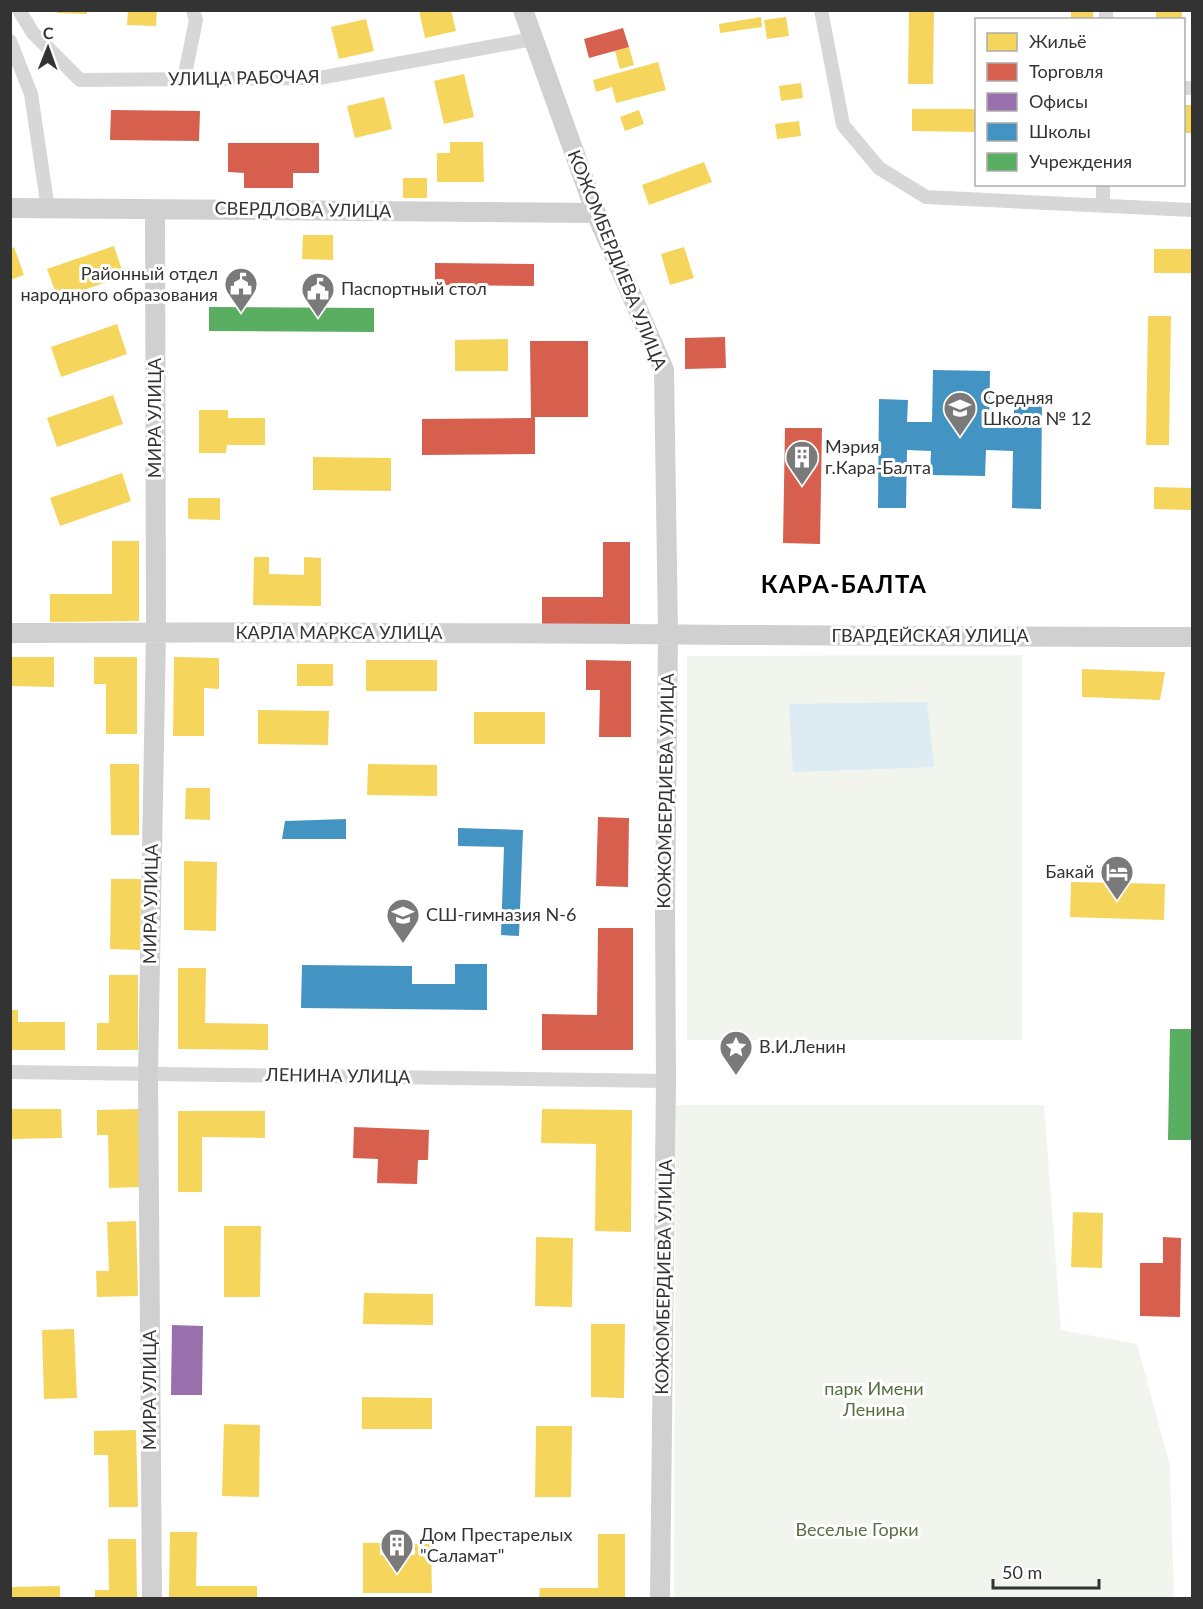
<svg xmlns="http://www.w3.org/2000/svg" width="1203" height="1609" viewBox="0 0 1203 1609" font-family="Lato,sans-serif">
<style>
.green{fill:#f1f5ed}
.water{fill:#ddebf3}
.homes{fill:#f6d55c}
.shops{fill:#d6604d}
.offices{fill:#9970ab}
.schools{fill:#4393c3}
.public{fill:#5aae61}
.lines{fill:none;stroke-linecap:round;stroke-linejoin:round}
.street{stroke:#d7d7d7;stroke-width:14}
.secondary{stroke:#d0d0d0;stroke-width:20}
.labels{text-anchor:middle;stroke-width:6;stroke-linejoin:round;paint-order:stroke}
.street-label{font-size:18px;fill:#333;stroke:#fff}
.poi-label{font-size:18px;fill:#333;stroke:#fff;text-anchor:start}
.park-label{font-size:18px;fill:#56703f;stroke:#fff}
.district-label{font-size:24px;font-weight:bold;letter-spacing:1.5px;fill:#000;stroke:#fff}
</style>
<rect width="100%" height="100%" fill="#fff"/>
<!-- green -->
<path class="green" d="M1022 655V1040H687V656Z
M676 1105H1044L1061 1330 1137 1344 1170 1466 1174 1598H674Z"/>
<!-- water -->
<path class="water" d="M927 702 934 767 793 772 789 704Z"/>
<!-- homes -->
<path class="homes" d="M57 10H87V14L57 13Z
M128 10H157L156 26 127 25Z
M419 10H451L456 31 425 38Z
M909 10H934L933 84H908Z
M1071 10H1093V20H1071Z
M1156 10H1182V20H1156Z
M761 17 762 27 720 33 719 24Z
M786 17 789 36 767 39 764 20Z
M366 19 374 51 339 59 331 27Z
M629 47 634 65 620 69 615 51Z
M658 62 666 90 616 103 612 87 596 92 593 80Z
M464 74 474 117 444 124 434 81Z
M801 83 803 98 781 101 779 86Z
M384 97 392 129 355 138 347 106Z
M1184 105H1192V133H1184Z
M912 109H976V132L912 131Z
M639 110 644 124 625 131 620 117Z
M799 121 801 136 777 139 775 124Z
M450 142H483L484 182H437V153H450Z
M704 162 712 182 649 205 642 185Z
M403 178H427V198H403Z
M303 235H333V260L302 259Z
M114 246 124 276 58 299 47 269Z
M14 247 24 275 10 280V249Z
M684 247 694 278 670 285 661 254Z
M1154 249H1192V273H1154Z
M1148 316H1171L1169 445H1146Z
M117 324 127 354 61 377 51 347Z
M508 339V371H455V340Z
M113 395 123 424 57 447 47 418Z
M199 410H228V418H265V445H227L226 453H199Z
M313 457 391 458V491L313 490Z
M122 473 131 501 60 526 50 498Z
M1154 487 1192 488V510L1154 509Z
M188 498H220V520L188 519Z
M112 541H139V621L50 622V594H112Z
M254 557H269V574L304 575V557L321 558V606L253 605Z
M10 657H54V687L10 686Z
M94 657H137V734H106V684H94Z
M174 657 219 658V689L204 688V736H173Z
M366 660H437V691H366Z
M297 664H333V686H297Z
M1082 669 1165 672 1160 700 1082 697Z
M258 710 329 711 328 745 258 744Z
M474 712H545V744H474Z
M110 764H139V835H111Z
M368 764 437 765V796L367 795Z
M186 788H210V820L185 819Z
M184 861 217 862 216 931 184 930Z
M111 879H141L140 950 110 949Z
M1071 882 1165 884 1164 920 1070 917Z
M178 968H206L205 1023 268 1024V1050L178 1049Z
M109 975H138V1050H97V1023H109Z
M10 1010H18V1022H65V1050H10Z
M10 1109H61L62 1138 10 1139Z
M139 1109 141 1187 109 1188 108 1135H97V1110Z
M542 1109 632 1110 631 1232 595 1231 596 1144 541 1143Z
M178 1111H265V1138L202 1137V1192H178Z
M1073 1212 1103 1213 1102 1268 1071 1267Z
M136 1221 138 1296 97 1297 96 1271H109L107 1222Z
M224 1226H261L260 1297H224Z
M536 1237 573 1238 572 1307 535 1306Z
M364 1293 433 1294V1325L363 1324Z
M591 1324H625L624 1398 591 1397Z
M74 1329 77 1398 44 1399 42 1330Z
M362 1397 432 1398V1429H362Z
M224 1424 260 1425 259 1497 222 1496Z
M536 1426H572L571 1497H535Z
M136 1430 138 1507H109L108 1455H94V1431Z
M170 1532H197L196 1586H257V1598H169Z
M598 1534H625V1598H539L540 1588H598Z
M108 1539H136L137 1598H95V1590H109Z
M363 1543H380V1555H415V1544H431L432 1593H363Z
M60 1586V1598H10V1587Z"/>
<!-- shops -->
<path class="shops" d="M623 28 629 47 589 58 584 39Z
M111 110 200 111 199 141 110 140Z
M228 143H319V173H293V188H244V173L228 172Z
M435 263 534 264V286L435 285Z
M725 337 726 368 685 369V338Z
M530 341H588V417H535V454L422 455V419L531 418Z
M785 428H822L820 544 783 543Z
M603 542H630V624H542V597H603Z
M586 660 631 661V737H599L600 690H586Z
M598 817 629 818 628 887 596 886Z
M598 928H633V1050H542V1014L597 1015Z
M354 1127 429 1130 428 1160H418L417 1184 377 1183 378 1159 353 1158Z
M1163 1237 1181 1238 1180 1317 1140 1316V1263H1163Z"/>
<!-- offices -->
<path class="offices" d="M172 1325 203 1326 202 1395H171Z"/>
<!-- schools -->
<path class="schools" d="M933 370 990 371 989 424H1014V399L1042 400 1041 509 1012 508 1013 451 986 450 985 476 930 475 931 451 907 450 906 508H878L879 399 908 400 907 422H932Z
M346 819V839H282L285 821Z
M458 828 523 830 519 936 501 935 504 847 458 846Z
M455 964H487V1010L301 1008 302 965 412 966V984H455Z"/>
<!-- public -->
<path class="public" d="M209 307 374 308V332L209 331Z
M1170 1029H1192V1140H1168Z"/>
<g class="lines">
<!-- street -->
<path class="street" d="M19 10 33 33 80 80 319 78 533 39
M821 10 843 125 879 168 926 197 1192 210
M1106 20V10
M10 41 31 94 48 209
M184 79 196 20 193 10
M1184 88H1192
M1103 205V184
M10 1072 666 1081"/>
<!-- secondary -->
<path class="secondary" d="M523 10 596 213 664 370 668 633 665 906 666 1081 660 1598
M10 208 596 213
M10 633C405 630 798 637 1192 637
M152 1598 148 1073 156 632 155 209"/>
</g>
<!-- icons -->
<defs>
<symbol id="civic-pin" viewBox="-11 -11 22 30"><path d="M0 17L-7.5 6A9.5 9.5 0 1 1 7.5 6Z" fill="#7a7a7a" stroke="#fff"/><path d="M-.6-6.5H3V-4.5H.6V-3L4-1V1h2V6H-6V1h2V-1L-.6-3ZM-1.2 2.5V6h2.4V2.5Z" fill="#fff"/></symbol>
<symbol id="school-pin" viewBox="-11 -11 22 30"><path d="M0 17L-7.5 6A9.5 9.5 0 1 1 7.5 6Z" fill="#7a7a7a" stroke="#fff"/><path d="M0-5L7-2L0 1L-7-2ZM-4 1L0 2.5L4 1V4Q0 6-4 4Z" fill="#fff"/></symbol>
<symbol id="building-pin" viewBox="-11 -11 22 30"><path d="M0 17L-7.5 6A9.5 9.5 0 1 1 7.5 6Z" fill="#7a7a7a" stroke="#fff"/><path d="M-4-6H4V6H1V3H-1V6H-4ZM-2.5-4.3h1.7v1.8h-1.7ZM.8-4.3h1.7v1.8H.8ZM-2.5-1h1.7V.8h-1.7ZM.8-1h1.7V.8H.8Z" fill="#fff"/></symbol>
<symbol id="hotel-pin" viewBox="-11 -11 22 30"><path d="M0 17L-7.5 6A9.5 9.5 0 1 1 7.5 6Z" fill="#7a7a7a" stroke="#fff"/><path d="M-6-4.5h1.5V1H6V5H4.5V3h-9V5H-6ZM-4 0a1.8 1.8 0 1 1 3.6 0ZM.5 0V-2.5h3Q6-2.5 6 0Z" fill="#fff"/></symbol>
<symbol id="sight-pin" viewBox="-11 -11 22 30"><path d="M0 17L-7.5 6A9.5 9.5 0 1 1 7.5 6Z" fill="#7a7a7a" stroke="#fff"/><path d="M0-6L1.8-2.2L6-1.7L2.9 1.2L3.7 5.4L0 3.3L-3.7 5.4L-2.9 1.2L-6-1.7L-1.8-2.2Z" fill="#fff"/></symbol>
</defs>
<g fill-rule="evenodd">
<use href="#civic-pin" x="222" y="265" width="38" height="52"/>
<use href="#civic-pin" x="299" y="270" width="38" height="52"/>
<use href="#school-pin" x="941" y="389" width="38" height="52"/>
<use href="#building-pin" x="783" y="438" width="38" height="52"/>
<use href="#hotel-pin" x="1098" y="853" width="38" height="52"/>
<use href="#school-pin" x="384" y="896" width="38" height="52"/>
<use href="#sight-pin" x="717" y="1028" width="38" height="52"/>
<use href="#building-pin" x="378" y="1526" width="38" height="52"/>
</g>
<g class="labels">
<!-- street labels -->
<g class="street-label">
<text transform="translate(244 78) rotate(-1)" y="6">УЛИЦА РАБОЧАЯ</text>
<text transform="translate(303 210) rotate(1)" y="6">СВЕРДЛОВА УЛИЦА</text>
<text transform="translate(617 260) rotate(68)" y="6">КОЖОМБЕРДИЕВА УЛИЦА</text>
<text transform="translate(155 418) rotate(-90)" y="6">МИРА УЛИЦА</text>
<text x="339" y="639">КАРЛА МАРКСА УЛИЦА</text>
<text x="930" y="642">ГВАРДЕЙСКАЯ УЛИЦА</text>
<text transform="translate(666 791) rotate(-89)" y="6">КОЖОМБЕРДИЕВА УЛИЦА</text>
<text transform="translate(151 904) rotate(-89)" y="6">МИРА УЛИЦА</text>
<text transform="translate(338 1076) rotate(1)" y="6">ЛЕНИНА УЛИЦА</text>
<text transform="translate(664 1277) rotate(-89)" y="6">КОЖОМБЕРДИЕВА УЛИЦА</text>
<text transform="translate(150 1390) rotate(-90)" y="6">МИРА УЛИЦА</text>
</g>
<!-- poi labels -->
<g class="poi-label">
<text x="218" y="280" text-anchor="end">Районный отдел<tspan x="218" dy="21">народного образования</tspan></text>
<text x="341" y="295">Паспортный стол</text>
<text x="983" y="404">Средняя<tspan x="983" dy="21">Школа № 12</tspan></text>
<text x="825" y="453">Мэрия<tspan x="825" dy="21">г.Кара-Балта</tspan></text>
<text x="1094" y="878" text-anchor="end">Бакай</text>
<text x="426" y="921">СШ-гимназия N-6</text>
<text x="759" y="1053">В.И.Ленин</text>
<text x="420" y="1541">Дом Престарелых<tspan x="420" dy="21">"Саламат"</tspan></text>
</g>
<!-- park labels -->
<g class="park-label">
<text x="874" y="1395">парк Имени<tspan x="874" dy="21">Ленина</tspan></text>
<text x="857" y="1536">Веселые Горки</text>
</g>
<!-- district labels -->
<g class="district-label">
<text x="844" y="593">КАРА-БАЛТА</text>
</g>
</g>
<!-- border -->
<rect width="1203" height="1609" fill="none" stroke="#333333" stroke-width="24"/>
<!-- legend -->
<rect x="975" y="18" width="210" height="168" fill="#ffffff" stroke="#adadad" stroke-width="1.5"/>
<rect x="987" y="33" width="30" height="18" fill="#f6d55c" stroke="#adadad" stroke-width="1.5"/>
<text x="1029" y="48" font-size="18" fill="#333333">Жильё</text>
<rect x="987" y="63" width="30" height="18" fill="#d6604d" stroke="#adadad" stroke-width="1.5"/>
<text x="1029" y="78" font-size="18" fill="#333333">Торговля</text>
<rect x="987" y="93" width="30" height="18" fill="#9970ab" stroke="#adadad" stroke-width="1.5"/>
<text x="1029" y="108" font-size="18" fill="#333333">Офисы</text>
<rect x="987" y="123" width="30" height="18" fill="#4393c3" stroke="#adadad" stroke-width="1.5"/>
<text x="1029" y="138" font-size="18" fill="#333333">Школы</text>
<rect x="987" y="153" width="30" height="18" fill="#5aae61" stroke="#adadad" stroke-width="1.5"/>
<text x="1029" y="168" font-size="18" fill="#333333">Учреждения</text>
<!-- north arrow -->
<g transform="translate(48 48) rotate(1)" stroke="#ffffff" stroke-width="4.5" paint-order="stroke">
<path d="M0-4.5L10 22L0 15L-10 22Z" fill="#333333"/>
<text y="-9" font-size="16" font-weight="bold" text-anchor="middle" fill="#333333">С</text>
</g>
<!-- scale -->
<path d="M993 1579v9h106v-9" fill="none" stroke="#333333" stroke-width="3"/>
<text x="1002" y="1579" font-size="18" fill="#333333" stroke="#ffffff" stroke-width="4.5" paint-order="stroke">50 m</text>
</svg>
